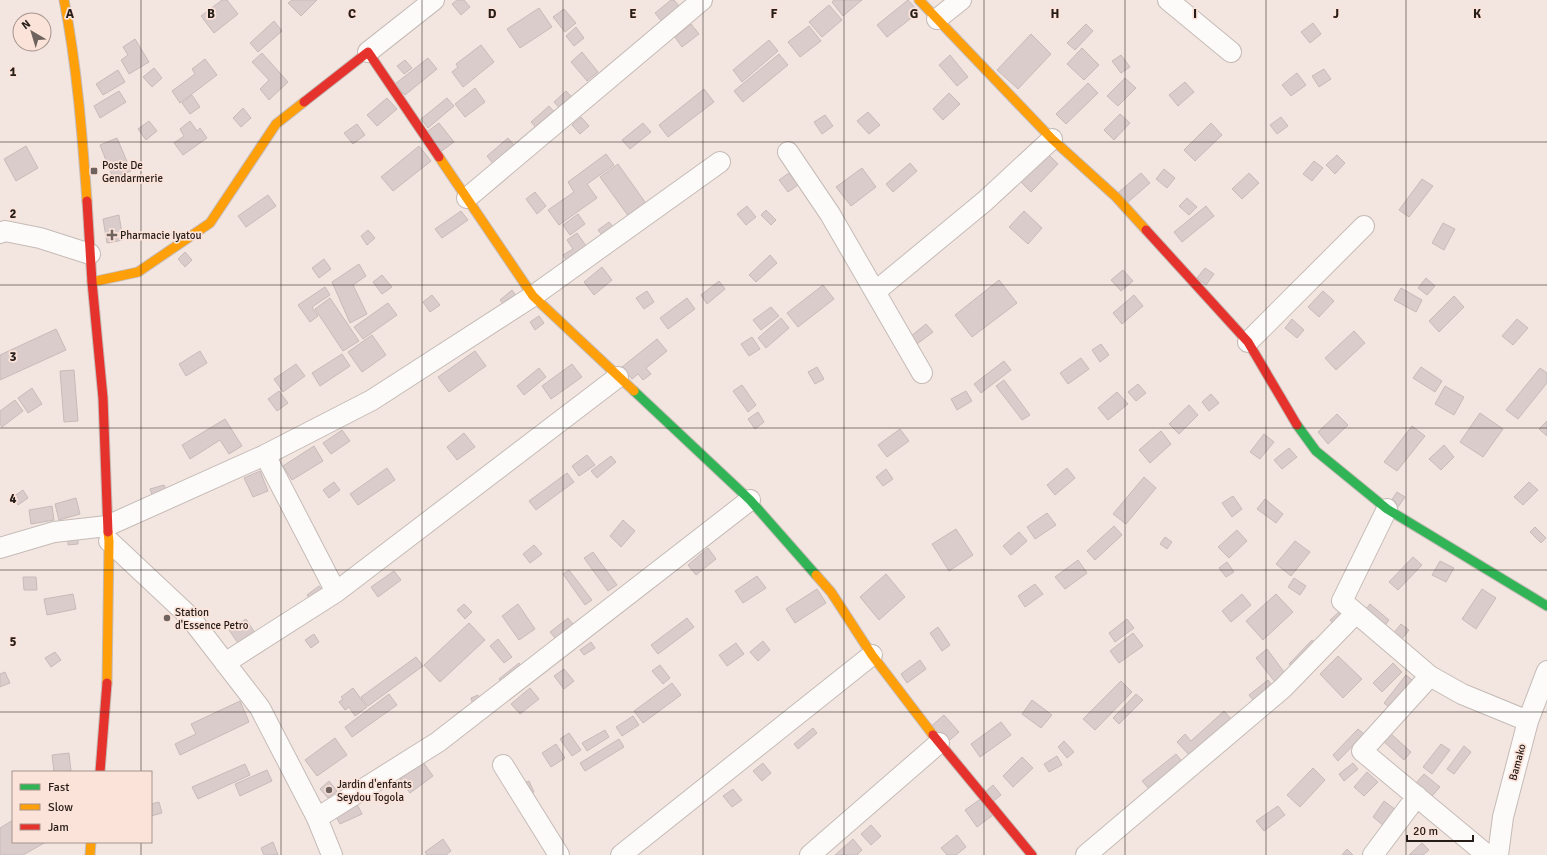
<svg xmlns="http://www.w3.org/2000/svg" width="1547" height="855" viewBox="0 0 1547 855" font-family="Signika,sans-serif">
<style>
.building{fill:#dacccb;stroke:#c7bbba}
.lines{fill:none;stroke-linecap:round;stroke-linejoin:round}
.street-casing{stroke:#c5bbb6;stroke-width:22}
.fast-casing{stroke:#c5bbb6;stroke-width:11}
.slow-casing{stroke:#c5bbb6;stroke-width:11}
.jam-casing{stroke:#c5bbb6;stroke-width:11}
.street{stroke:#fdfbfa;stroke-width:20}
.fast{stroke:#30b455;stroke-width:9}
.slow{stroke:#ff9f0a;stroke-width:9}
.jam{stroke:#e5322d;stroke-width:9}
.grid{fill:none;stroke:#261c18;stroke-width:1;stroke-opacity:0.55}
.poi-dot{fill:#6e635e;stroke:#fbe3d9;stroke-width:1.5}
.labels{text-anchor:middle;stroke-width:3.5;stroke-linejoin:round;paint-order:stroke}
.poi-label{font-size:11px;fill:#261c18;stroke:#fbe3d9;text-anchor:start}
.street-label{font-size:11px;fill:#261c18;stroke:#fbe3d9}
.grid-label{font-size:13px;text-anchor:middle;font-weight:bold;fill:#261c18;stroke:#fbe3d9;stroke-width:3.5;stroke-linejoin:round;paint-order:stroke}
</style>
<rect width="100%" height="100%" fill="#f3e6e1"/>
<!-- building -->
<path class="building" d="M222 0H227L238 14 214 33 201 16Z
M292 0H317L301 16 288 3Z
M457 0H464L470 7 461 15 452 4Z
M671 0H674L685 13 667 28 655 13Z
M834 0H862L843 16 832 2Z
M908 0 919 12 887 37 877 25Z
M829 5 842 20 822 37 809 22Z
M539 8 552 27 520 48 507 29Z
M564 9 576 23 565 32 553 17Z
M274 21 282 31 258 52 250 43Z
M1313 23 1321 34 1310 43 1301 32Z
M691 24 699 34 682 47 675 37Z
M1086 24 1093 31 1075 50 1067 43Z
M809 26 821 41 800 57 788 42Z
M576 27 584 38 574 46 566 36Z
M1031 34 1051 54 1018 89 997 70Z
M135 39 149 62 129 74 121 60 128 55 123 47Z
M769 40 778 51 742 82 733 70Z
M481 45 494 62 463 87 452 72 458 67 456 64Z
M1082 48 1099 65 1084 80 1067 64Z
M582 52 598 72 587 81 571 62Z
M262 53 288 82 269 100 260 89 269 80 252 62Z
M779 54 788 65 743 102 734 91Z
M950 55 968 77 957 86 939 65Z
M1121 55 1130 67 1121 73 1112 61Z
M428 58 437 69 405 95 395 84Z
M205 59 217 75 180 103 172 91 195 74 192 69Z
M405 60 412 68 404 74 397 66Z
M154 68 162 78 152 87 143 77Z
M1324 69 1331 79 1319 87 1312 76Z
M118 70 125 82 103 95 96 84Z
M1297 73 1306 85 1291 96 1282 85Z
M1125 78 1136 88 1118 106 1107 96Z
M1185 82 1194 92 1178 106 1169 95Z
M1088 83 1098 93 1066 124 1056 114Z
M475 88 485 102 465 117 455 104Z
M704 89 714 102 668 137 659 125Z
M119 91 126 102 100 118 94 106Z
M566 91 575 100 563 112 554 102Z
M949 93 960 104 943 120 933 109Z
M192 95 200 107 190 114 182 103Z
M387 98 397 109 377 126 367 115Z
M447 98 454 106 428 128 421 119Z
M549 106 559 117 541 133 531 122Z
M243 108 251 118 241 127 233 118Z
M868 112 880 125 869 134 857 121Z
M1120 114 1130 123 1114 140 1104 130Z
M825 115 833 126 822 134 814 122Z
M581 117 589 126 580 134 572 125Z
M1281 117 1288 126 1277 134 1270 125Z
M149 121 157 131 146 140 138 129Z
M190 121 197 131 200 128 207 138 183 155 174 143 184 136 180 129Z
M439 123 454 142 439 153 424 134Z
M643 123 651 132 630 149 622 140Z
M1211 123 1222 135 1195 161 1184 150Z
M357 124 365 135 353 144 344 133Z
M117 138 131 171 113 178 100 145Z
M508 138 519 151 497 169 487 156Z
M26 146 38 168 16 181 4 159Z
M419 146 431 161 393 191 381 177Z
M606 154 614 165 587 184 597 198 559 225 548 210 574 192 568 182Z
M1048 154 1058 164 1031 192 1021 182Z
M1337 155 1345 163 1335 174 1326 165Z
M1314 161 1323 168 1312 181 1303 174Z
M910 163 917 171 893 192 886 184Z
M618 164 650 209 632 221 600 177Z
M862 168 876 187 851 206 836 187Z
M1164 169 1175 178 1167 188 1156 179Z
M789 173 798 185 788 192 779 180Z
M1141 173 1150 183 1127 203 1118 193Z
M1249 173 1259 183 1242 199 1232 189Z
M1422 179 1433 186 1409 217 1399 210Z
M535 192 546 206 537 214 526 199Z
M268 195 276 206 246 227 238 216Z
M1187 198 1197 207 1189 215 1179 206Z
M747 206 756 217 746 225 737 214Z
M1206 206 1214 216 1182 242 1174 232Z
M766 210 776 220 771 225 761 215Z
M461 211 468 220 442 238 435 229Z
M1024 211 1042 228 1028 244 1009 227Z
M578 214 585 224 570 235 563 225Z
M119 215 123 240 107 243 103 219Z
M609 222 617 231 606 240 598 230Z
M1443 223 1455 229 1444 250 1432 243Z
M368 230 375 238 367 245 361 236Z
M577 233 591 253 571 267 563 255 573 249 567 240Z
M185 252 192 260 185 267 178 259Z
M770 255 777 263 756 282 749 275Z
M324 259 331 269 319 278 312 268Z
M359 264 366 276 353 285 367 314 350 323 332 282Z
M602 267 612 280 594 295 584 282Z
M1205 268 1214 274 1206 285 1197 278Z
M1123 270 1133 281 1121 291 1111 280Z
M382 275 392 287 382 294 373 282Z
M1426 278 1435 286 1427 295 1418 288Z
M999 280 1017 303 972 337 955 315Z
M719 281 725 289 707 304 701 295Z
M823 285 834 299 798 327 787 313Z
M325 287 330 295 312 307 318 316 310 322 298 305Z
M1401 288 1422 300 1416 312 1394 300Z
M512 290 519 300 507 309 500 300Z
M647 291 654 302 644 309 636 298Z
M1323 291 1334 301 1319 317 1308 307Z
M432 295 440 305 430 312 423 302Z
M1134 295 1143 306 1122 324 1113 313Z
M1454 296 1464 307 1439 332 1429 321Z
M330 298 359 341 343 351 315 309Z
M687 298 695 309 668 329 660 318Z
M388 303 397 315 363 339 354 327Z
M771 307 779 316 761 330 753 320Z
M539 316 544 323 535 330 530 322Z
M781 318 789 328 766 348 758 338Z
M1292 319 1304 330 1297 338 1285 328Z
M1517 319 1528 328 1513 345 1502 336Z
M926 324 933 332 917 344 911 336Z
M56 329 66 350 0 380V355Z
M1354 331 1365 343 1336 370 1325 358Z
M372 335 386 355 362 372 348 352Z
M752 337 760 349 749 356 741 344Z
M657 339 667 351 646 368 651 374 643 380 638 374 632 379 622 367Z
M1101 344 1109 355 1100 362 1092 350Z
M200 351 207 363 186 376 179 364Z
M475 351 486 366 449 392 438 377Z
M342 354 350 366 320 386 312 373Z
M1081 358 1089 369 1068 384 1060 373Z
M1004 361 1011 370 981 393 974 384Z
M296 364 305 376 283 392 274 379Z
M572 364 582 377 551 399 542 386Z
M817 367 824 379 815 384 808 372Z
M1421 367 1442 381 1435 392 1413 378Z
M539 368 546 377 524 395 517 386Z
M1540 368 1547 373V383L1518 419 1506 410Z
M74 370 78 421 64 422 60 371Z
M1004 380 1030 415 1022 420 996 386Z
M1138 384 1146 393 1136 401 1128 392Z
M742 385 756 405 748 412 733 391Z
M1445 386 1464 397 1454 415 1435 404Z
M32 388 42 404 28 413 18 398Z
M279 391 288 403 277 411 268 399Z
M966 391 972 401 957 410 951 399Z
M1117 392 1128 404 1108 420 1098 408Z
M1211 394 1219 403 1209 411 1202 402Z
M15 400 23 411 2 427 0 424V411Z
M1189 405 1198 415 1179 434 1169 424Z
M758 412 764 422 755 429 748 419Z
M1480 413 1503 429 1483 457 1460 442Z
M1337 414 1348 425 1328 444 1318 432Z
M225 419 242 446 229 454 220 440 190 459 182 445Z
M1547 421V436L1539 429Z
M1412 426 1425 436 1397 471 1384 462Z
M900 429 909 441 887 457 878 445Z
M342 430 350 441 331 454 323 443Z
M1161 431 1171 444 1150 463 1139 450Z
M464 433 475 447 457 460 447 447Z
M1264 434 1274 442 1260 459 1250 452Z
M1444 445 1454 457 1441 470 1429 459Z
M314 446 323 461 292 480 283 466Z
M1289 448 1297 457 1282 469 1274 460Z
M587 455 595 465 579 476 572 466Z
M611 456 616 462 597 478 591 471Z
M387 468 395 480 358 505 350 494Z
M1067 468 1075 478 1055 495 1047 485Z
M886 469 893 479 883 486 876 477Z
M260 471 268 491 253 497 244 478Z
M567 473 574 482 536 510 529 501Z
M1144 477 1156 488 1126 524 1113 514Z
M334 482 340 490 329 498 323 490Z
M1529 482 1538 490 1523 505 1514 497Z
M164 485 168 495 154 500 150 489Z
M23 490 28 498 18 505 13 497Z
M1397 492 1405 497 1396 510 1389 504Z
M1233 496 1242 509 1232 517 1222 503Z
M76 498 80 514 59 520 55 504Z
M1265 499 1283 514 1276 523 1257 509Z
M52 506 54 520 31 524 29 510Z
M1047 513 1056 525 1035 539 1027 527Z
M623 520 635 531 621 547 610 536Z
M1114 526 1122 535 1095 560 1087 551Z
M1535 527 1546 538 1541 543 1530 532Z
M956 529 973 555 949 571 932 544Z
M1237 530 1247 541 1229 558 1218 547Z
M1019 532 1027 541 1011 555 1003 546Z
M68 534H78V544L68 545Z
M1165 537 1172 542 1167 549 1160 544Z
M1295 541 1310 552 1291 576 1276 564Z
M534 545 542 554 530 563 523 554Z
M708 548 716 559 696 575 688 565Z
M593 552 617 585 608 591 584 558Z
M1413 557 1422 565 1398 590 1389 582Z
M1078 560 1087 573 1065 589 1055 577Z
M1440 561 1454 568 1446 582 1432 575Z
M1227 562 1234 572 1226 577 1219 568Z
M569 570 592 600 585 605 563 574Z
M394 571 401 580 378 597 371 587Z
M886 574 905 597 879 620 860 597Z
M757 576 766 588 743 603 735 591Z
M23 577H36L37 590H24Z
M1294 578 1306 586 1300 595 1288 587Z
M1035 584 1043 594 1025 607 1018 596Z
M319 586 326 595 314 604 307 595Z
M817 589 826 603 795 623 786 609Z
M1482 589 1496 598 1476 629 1462 619Z
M73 594 76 609 47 615 44 599Z
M1242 594 1251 605 1231 622 1222 611Z
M1276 594 1293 612 1263 640 1246 621Z
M464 604 472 612 465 619 457 610Z
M518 604 535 629 519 640 502 616Z
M1370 604 1389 620 1380 632 1360 617Z
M1339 612 1350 624 1341 632 1330 620Z
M568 618 577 629 559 643 550 632Z
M687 618 694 627 658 654 651 645Z
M246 619 262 644 246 655 229 630Z
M1127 619 1134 628 1115 642 1109 633Z
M469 623 485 640 440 682 424 665Z
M1401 624 1409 630 1401 640 1393 634Z
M938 627 950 645 942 651 930 633Z
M1133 633 1143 646 1119 663 1110 651Z
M314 634 319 642 311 648 305 640Z
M498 639 512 657 504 663 490 646Z
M1312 640 1323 650 1299 674 1289 664Z
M763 641 770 650 758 661 750 652Z
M591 642 595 648 584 655 580 650Z
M736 643 744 654 727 666 719 655Z
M1267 649 1290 680 1279 687 1256 658Z
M55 652 61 660 51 667 45 658Z
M1338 656 1362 679 1343 698 1320 674Z
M416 657 423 666 368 706 361 697Z
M920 660 926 669 907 683 901 674Z
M519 663 524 669 503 684 499 679Z
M1393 663 1402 672 1382 692 1373 683Z
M660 665 670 678 663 684 652 671Z
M564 669 574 681 564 689 554 676Z
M5 672 10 683 0 687V674Z
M1406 675 1416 683 1393 711 1384 703Z
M1268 680 1277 692 1258 706 1249 695Z
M1121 681 1132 692 1095 730 1083 719Z
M672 683 681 695 643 723 634 711Z
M353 688 367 707 355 716 349 707 345 710 339 702 343 699 341 697Z
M530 688 539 699 520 714 511 704Z
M389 694 397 705 352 737 345 727Z
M1136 694 1143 700 1119 724 1113 718Z
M478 695 481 701 473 705 471 698Z
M1032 700 1052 715 1041 728 1022 714Z
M240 701 249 722 180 755 175 744 196 734 191 724Z
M1224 711 1233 721 1192 758 1177 742 1185 734 1191 741Z
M944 715 959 732 943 746 929 728Z
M633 716 639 725 622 736 616 727Z
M1001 722 1011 735 980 757 971 744Z
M813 728 817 733 798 749 794 744Z
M1358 729 1364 734 1338 761 1333 755Z
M605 730 609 737 587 751 582 743Z
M1389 732 1411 752 1404 760 1382 740Z
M569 733 581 750 572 756 560 739Z
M335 738 347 755 317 776 305 760Z
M619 739 624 747 585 771 580 763Z
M1064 741 1074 752 1067 758 1058 747Z
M556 744 565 758 551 767 542 753Z
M1441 744 1450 750 1432 774 1423 767Z
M1464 746 1471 752 1454 774 1447 769Z
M69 753 71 771 54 772 52 755Z
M1176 754 1184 764 1151 791 1142 781Z
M1057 756 1062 765 1049 772 1044 764Z
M1022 757 1033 768 1013 787 1003 776Z
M423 762 433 776 410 793 400 779Z
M763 763 771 773 762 781 753 771Z
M1353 763 1358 769 1344 781 1339 774Z
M245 764 250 775 198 799 192 787Z
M1313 768 1325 780 1300 807 1287 795Z
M267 770 272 781 240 796 235 784Z
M1367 772 1378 782 1364 796 1354 787Z
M1424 774 1440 787 1424 805 1408 792Z
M329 781 337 791 328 798 320 789Z
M529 781 534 792 525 796 520 785Z
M993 785 1001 795 991 803 984 793Z
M733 789 742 800 732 807 723 796Z
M982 798 993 815 977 827 965 810Z
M1384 801 1396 810 1384 826 1373 817Z
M159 802 162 813 151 816V804Z
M357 804 362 814 340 824 335 815Z
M1278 806 1285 815 1264 831 1256 821Z
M13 820V842H46L23 855H0V828Z
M871 825 881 836 871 845 861 834Z
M957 835 966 847 956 855H947L941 848Z
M443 839 451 851 446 855H427L425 852Z
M853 839 862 850 857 855H835Z
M273 842 278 855H264L261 848Z
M1422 843 1429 850 1423 855H1409Z
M1347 849 1353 855H1342Z"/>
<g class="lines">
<defs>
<path id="street" d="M1168 0 1231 52
M937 19 961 0
M368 52 434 0
M788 152 830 214 922 373
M467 198 702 0
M0 233 5 231 40 238 90 254
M876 291 985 201 1052 139
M1248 342 1364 226
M265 455 336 592
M1387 509 1342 601 1430 676 1462 694 1528 721
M109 541 189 616 260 708 317 818 332 855
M0 548 54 532 107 526 265 455 372 400 533 296 720 162
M225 663 336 592 618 377
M1430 676 1362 751 1487 855
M503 765 559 855
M317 818 438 742 750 500
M621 855 872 655
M810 855 939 743
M1086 855 1283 688 1356 613
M1373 855 1417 796
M1498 855 1503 817 1528 721 1547 671"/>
<path id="fast" d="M634 391 750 500 816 575
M1297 425 1316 451 1387 509 1547 606"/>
<path id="slow" d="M64 0C77 66 82 133 87 201
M919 0 1052 139 1116 197 1146 230
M439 157 533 296 634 391
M92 282 138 272 210 223 276 124 304 102
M816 575 831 592 872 655 933 735
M107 683 109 541 108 532
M90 855 91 842"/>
<path id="jam" d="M304 102 368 52 439 157
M87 201 92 282 103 398 108 532
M1146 230 1248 342 1297 425
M933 735 1032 855
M100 772 107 683"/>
</defs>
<!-- street casing -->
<use href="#street" class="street-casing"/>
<!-- fast casing -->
<use href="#fast" class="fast-casing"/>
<!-- slow casing -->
<use href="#slow" class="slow-casing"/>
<!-- jam casing -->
<use href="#jam" class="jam-casing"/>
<!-- street -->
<use href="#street" class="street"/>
<!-- fast -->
<use href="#fast" class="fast"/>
<!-- slow -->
<use href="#slow" class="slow"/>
<!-- jam -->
<use href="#jam" class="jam"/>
</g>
<!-- grid -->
<path class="grid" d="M141 0V772M281 0V855M422 0V855M563 0V855M703 0V855M844 0V855M984 0V855M1125 0V855M1266 0V855M1406 0V855M0 142H1547M0 285H1547M0 428H1547M0 570H1547M0 712H1547M141 842V855"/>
<!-- markers -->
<g class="poi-dot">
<rect x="90" y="167" width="8" height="8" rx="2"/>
<path d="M110 229h4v4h4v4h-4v4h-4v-4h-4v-4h4z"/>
<circle cx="167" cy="618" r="4"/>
<circle cx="329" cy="790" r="4"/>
</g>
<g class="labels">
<!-- poi labels -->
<g class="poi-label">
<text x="102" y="169">Poste De<tspan x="102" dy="13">Gendarmerie</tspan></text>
<text x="120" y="239">Pharmacie Iyatou</text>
<text x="175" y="616">Station<tspan x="175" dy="13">d'Essence Petro</tspan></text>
<text x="337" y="788">Jardin d'enfants<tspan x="337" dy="13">Seydou Togola</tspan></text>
</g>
<!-- street labels -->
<g class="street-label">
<text transform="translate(1517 762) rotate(-75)" y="4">Bamako</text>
</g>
</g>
<g class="grid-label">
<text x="70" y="18">A</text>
<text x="211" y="18">B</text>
<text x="352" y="18">C</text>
<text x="492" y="18">D</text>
<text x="633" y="18">E</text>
<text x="774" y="18">F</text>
<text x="914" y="18">G</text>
<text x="1055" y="18">H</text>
<text x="1195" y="18">I</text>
<text x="1336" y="18">J</text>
<text x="1477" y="18">K</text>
<text x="13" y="76">1</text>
<text x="13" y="218">2</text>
<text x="13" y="361">3</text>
<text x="13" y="503">4</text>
<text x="13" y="646">5</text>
</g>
<!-- legend -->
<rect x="12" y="771" width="140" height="72" fill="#fbe3d9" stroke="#a6938c"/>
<rect x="20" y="784" width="20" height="6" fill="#30b455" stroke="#a6938c"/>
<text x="48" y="791" font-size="12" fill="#261c18">Fast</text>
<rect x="20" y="804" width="20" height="6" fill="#ff9f0a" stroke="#a6938c"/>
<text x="48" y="811" font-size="12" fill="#261c18">Slow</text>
<rect x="20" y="824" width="20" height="6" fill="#e5322d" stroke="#a6938c"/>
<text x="48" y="831" font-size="12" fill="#261c18">Jam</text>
<!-- north arrow -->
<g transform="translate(32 32) rotate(322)"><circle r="19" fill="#fbe3d9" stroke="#a6938c"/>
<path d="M0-3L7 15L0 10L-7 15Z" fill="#6e635e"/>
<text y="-6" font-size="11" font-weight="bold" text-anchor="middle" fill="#261c18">N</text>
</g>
<!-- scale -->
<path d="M1407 835v6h66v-6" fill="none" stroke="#261c18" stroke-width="2"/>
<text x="1413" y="835" font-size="12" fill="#261c18" stroke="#fbe3d9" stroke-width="3" paint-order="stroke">20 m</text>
</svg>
